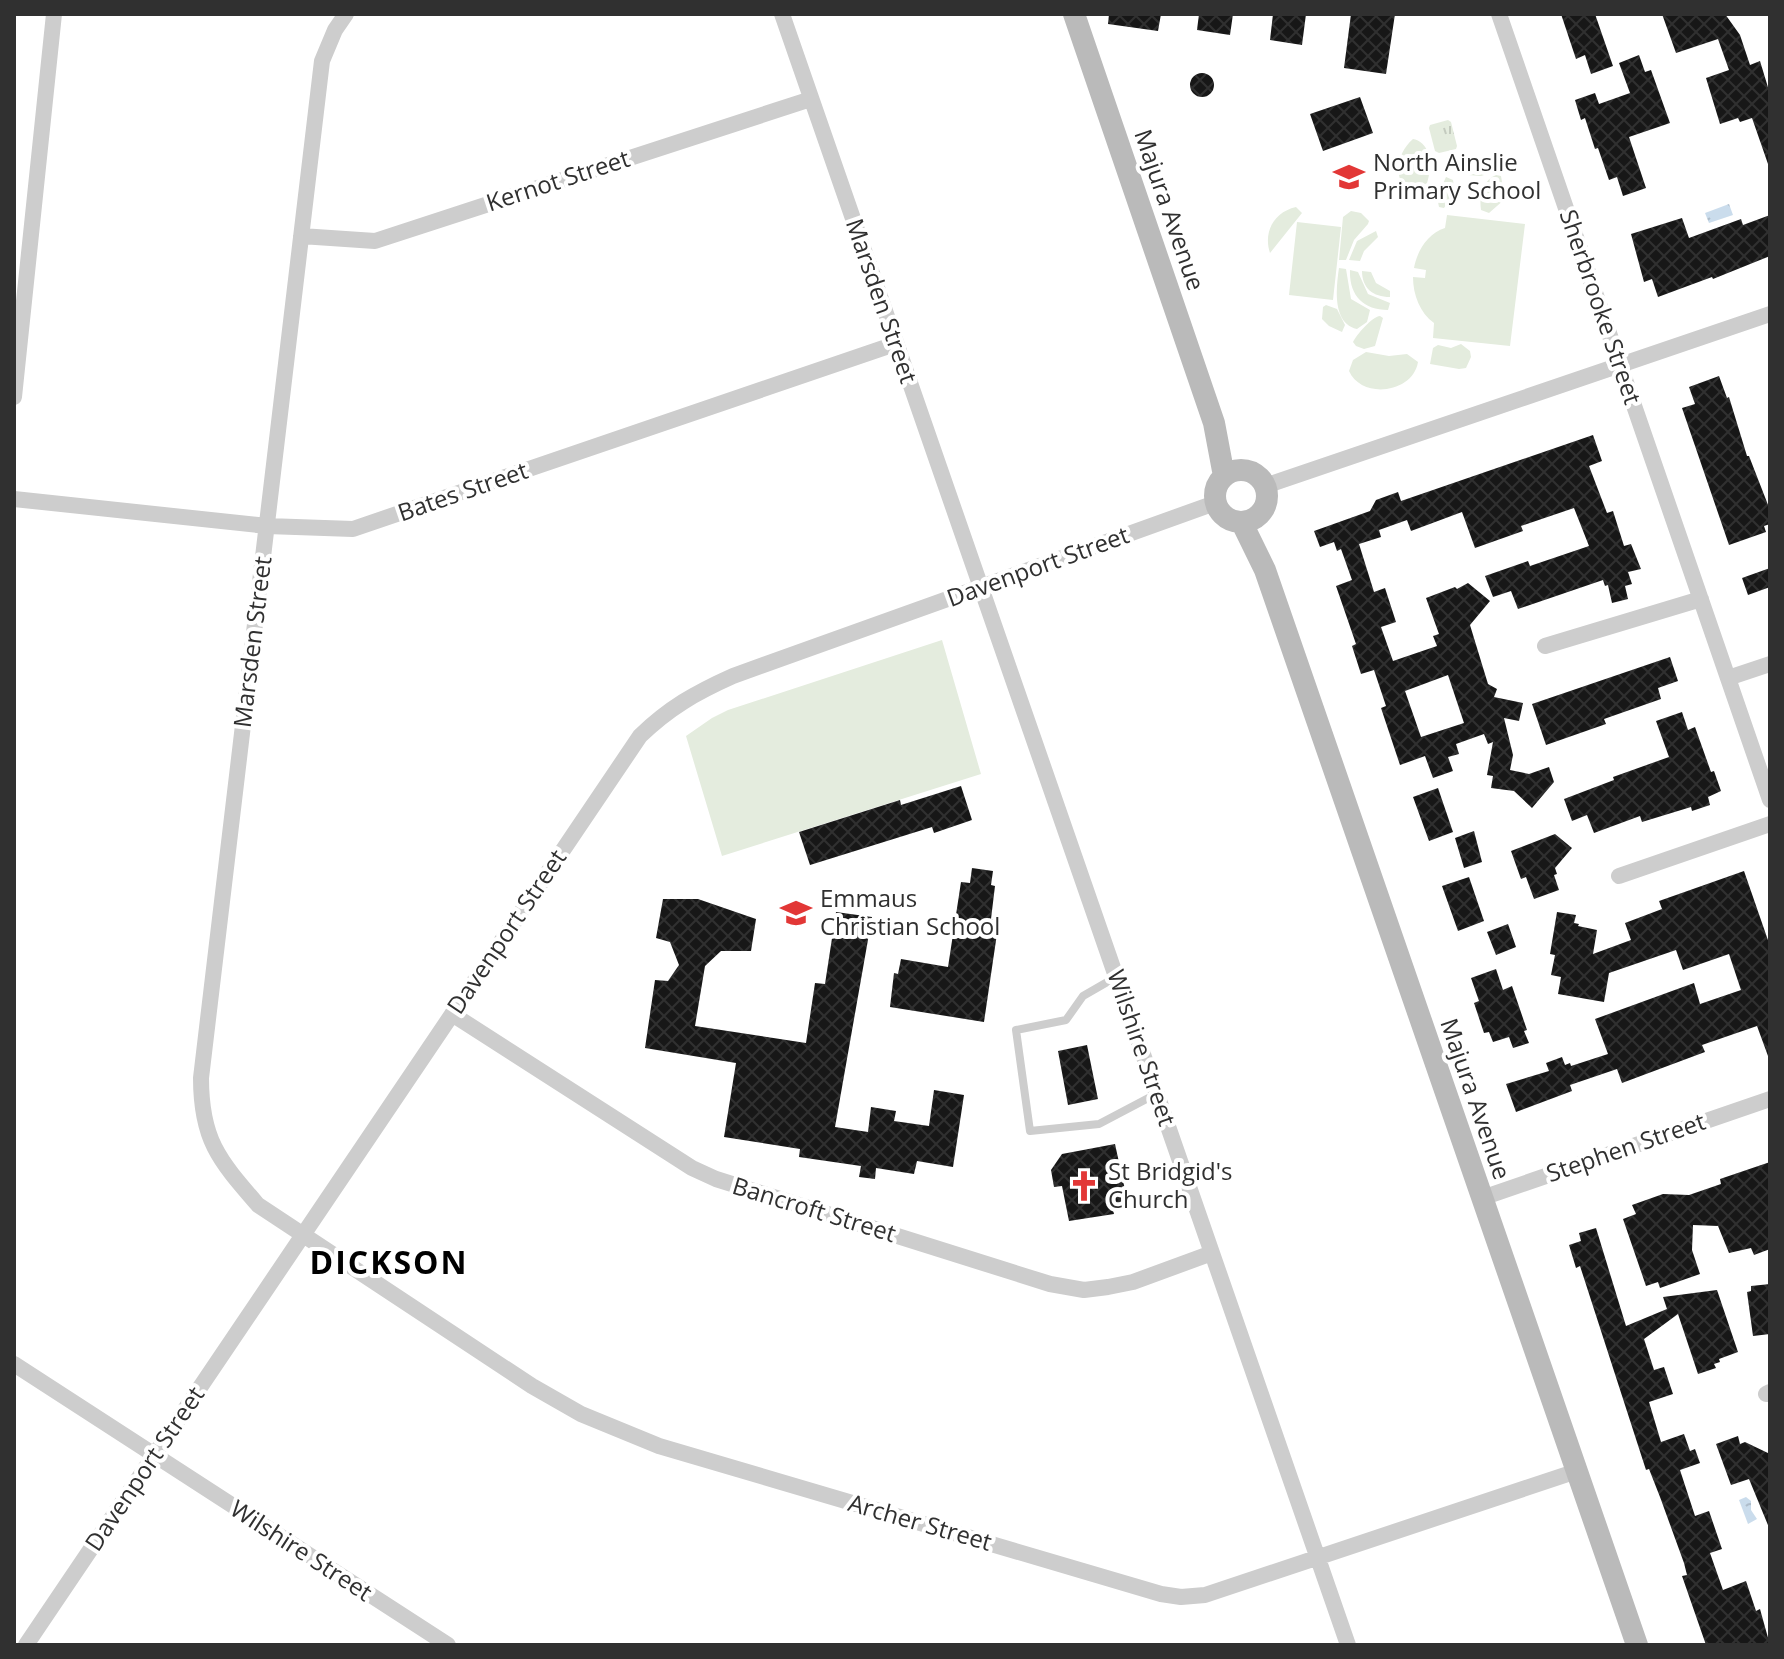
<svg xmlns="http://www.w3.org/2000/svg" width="1784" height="1659" viewBox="0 0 1784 1659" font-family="'Open Sans',sans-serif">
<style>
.grass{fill:#e4ecde}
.park{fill:url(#park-tufts)}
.water{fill:url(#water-ripples)}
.building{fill:url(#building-cross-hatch);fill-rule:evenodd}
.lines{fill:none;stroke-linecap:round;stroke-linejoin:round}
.lane{stroke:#cdcdcd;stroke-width:8}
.street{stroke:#cdcdcd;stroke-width:16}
.secondary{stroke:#bababa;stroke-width:22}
.labels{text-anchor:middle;stroke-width:8;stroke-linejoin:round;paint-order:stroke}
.poi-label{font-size:24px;fill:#303030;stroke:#fff;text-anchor:start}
.street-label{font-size:24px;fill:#303030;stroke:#fff}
.district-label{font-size:32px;font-weight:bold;letter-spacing:2px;fill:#000;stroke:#fff}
</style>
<defs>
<pattern id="park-tufts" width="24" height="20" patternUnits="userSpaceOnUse" patternTransform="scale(2)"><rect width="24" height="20" fill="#e4ecde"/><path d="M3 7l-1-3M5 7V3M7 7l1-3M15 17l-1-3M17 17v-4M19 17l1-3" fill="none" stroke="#c4cbbf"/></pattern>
<pattern id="water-ripples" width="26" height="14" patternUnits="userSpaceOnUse" patternTransform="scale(2)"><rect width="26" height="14" fill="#cadcec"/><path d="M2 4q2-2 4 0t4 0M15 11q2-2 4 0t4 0" fill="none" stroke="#aebdcb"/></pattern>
<pattern id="building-cross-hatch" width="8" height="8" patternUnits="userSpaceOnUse" patternTransform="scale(2)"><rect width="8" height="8" fill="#171717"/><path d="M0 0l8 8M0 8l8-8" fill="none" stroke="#303030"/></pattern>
</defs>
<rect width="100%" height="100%" fill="#fff"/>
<!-- grass -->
<path class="grass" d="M1413 139C1433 143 1432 170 1426 186L1415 193 1406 191C1393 174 1398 152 1413 139Z
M1477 156 1488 161 1487 174 1481 176 1468 175 1463 166 1470 158Z
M1496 175 1501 176 1505 199 1489 213 1481 210C1479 196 1482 181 1496 175Z
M1446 177 1453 180C1455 189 1450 201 1444 208L1439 207 1437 197Z
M1296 207 1302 213 1270 253C1263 232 1274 212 1296 207Z
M1351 211 1361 213 1369 221 1368 224 1354 240 1346 260H1339L1343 217Z
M1447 215 1525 224 1510 346 1433 338 1434 323C1420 313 1413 295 1413 277L1425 278 1426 270 1414 268C1417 251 1428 233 1445 228Z
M1297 222 1341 227 1333 300 1289 295Z
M1376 231 1378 237 1364 251 1360 261 1349 260 1357 241Z
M1339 268 1346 269 1351 299 1370 310 1367 322 1357 329C1332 323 1336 288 1339 268Z
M1350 270 1358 272 1368 294 1390 303 1388 310C1363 310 1349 295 1350 270Z
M1362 271 1371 272 1376 283 1390 291V297C1373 297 1362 288 1362 271Z
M1326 305 1337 309 1345 325 1342 332 1329 326 1322 319 1323 307Z
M1380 316 1383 318 1375 346 1364 349 1356 346 1353 342C1357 334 1372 317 1380 316Z
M1461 344 1470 351 1471 357 1466 368 1459 369 1430 364 1433 348 1438 345 1451 348Z
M1366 352 1389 356 1407 354 1418 362C1413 393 1362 400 1349 371L1353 360Z
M942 640 981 774 722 856 686 736 712 718 728 710Z"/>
<!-- park -->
<path class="park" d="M1448 120 1451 122 1457 146 1456 149 1439 153 1435 151 1429 128 1430 125Z"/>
<!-- water -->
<path class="water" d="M1729 204 1733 215 1709 223 1705 213Z
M1746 1497 1751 1501V1510L1757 1519 1748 1524 1739 1500Z"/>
<!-- building -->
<path class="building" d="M1109 14H1161L1158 31 1108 24Z
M1199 14H1233L1230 35 1197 30Z
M1273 14H1306L1302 45 1270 40Z
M1351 14H1395L1386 74 1344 68Z
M1561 14H1595L1613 66 1591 74 1585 55 1576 59Z
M1662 14H1725L1740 35 1750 65 1760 61 1770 94V163L1768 164 1752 118 1740 122 1738 118 1720 124 1706 78 1729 70 1718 39 1676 53Z
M1639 55 1645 72 1651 70 1670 123 1629 137 1646 188 1623 196 1617 177 1609 180 1598 148 1595 149 1585 118 1581 120 1575 100 1595 93 1599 104 1630 93 1619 63Z
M1190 85a12 12 0 1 1 24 0a12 12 0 1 1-24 0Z
M1360 97 1373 133 1323 151 1310 114Z
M1770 215V256L1713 279 1712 277 1658 297 1652 279 1644 282 1631 234 1682 218 1689 238 1741 219 1743 225Z
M1719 376 1727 398 1729 397 1747 456H1749L1770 510V524L1764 526 1766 532 1729 545 1682 408 1695 404 1689 387Z
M1593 435 1602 461 1589 466 1607 513 1613 511 1624 546 1631 544 1641 569 1628 572 1632 584 1625 586 1628 599 1612 603 1608 585 1605 586 1603 580 1518 609 1511 591 1493 597 1485 576 1528 561 1530 566 1589 546 1574 508 1521 526 1523 531 1475 548 1462 512 1411 531 1407 520 1379 530 1381 537 1359 544 1374 592 1385 588 1396 622 1381 627 1393 661 1437 646 1433 636 1439 634 1426 598 1455 587 1457 589 1468 583 1490 601 1470 625 1488 684 1497 689 1494 697 1523 703 1519 721 1504 718 1513 755 1510 770 1529 774 1549 767 1554 782 1532 808 1514 791 1491 788 1493 776 1487 775 1493 742 1488 744 1484 734 1456 744 1459 754 1448 757 1453 771 1433 778 1425 756 1400 765 1381 708 1386 706 1374 670 1361 674 1352 646 1356 644 1336 586 1352 580 1341 549 1337 551 1334 542 1320 547 1314 531 1370 511 1376 500 1398 492 1401 501ZM1448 675 1464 723 1421 737 1405 691Z
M1770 568V587L1748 595 1742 578Z
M1670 657 1678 681 1658 688 1661 699 1604 719 1606 724 1546 745 1532 704Z
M1682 712 1688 730 1695 727 1711 772 1714 771 1721 791 1708 797 1710 805 1692 811 1691 807 1642 822 1640 816 1594 833 1587 815 1572 821 1564 799 1614 780 1613 777 1669 757 1656 721Z
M961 786 972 820 934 833 932 827 810 865 799 832 900 800 901 805Z
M1438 788 1453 832 1429 841 1413 797Z
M1474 831 1482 862 1464 868 1455 838Z
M1555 834 1572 848 1555 868 1557 874 1554 875 1559 890 1534 899 1526 877 1521 879 1511 851Z
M972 868 993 871 991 885 995 886 991 919 999 920 984 1022 890 1007 894 973 898 974 901 959 948 967 961 882 970 883Z
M1744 871 1770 946V1056H1768L1757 1026 1702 1045 1705 1052 1622 1083 1617 1069 1570 1085 1572 1091 1516 1112 1506 1084 1549 1071 1546 1063 1562 1057 1565 1065 1570 1063 1571 1066 1608 1054 1595 1019 1694 983 1700 1004 1741 990 1729 954 1683 970 1676 950 1609 973 1604 1002 1558 994 1561 977 1551 975 1555 955 1550 954 1557 912 1576 915 1574 923 1579 924 1578 926 1597 930 1593 954 1631 940 1625 923 1662 909 1659 901Z
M1469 877 1484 921 1458 931 1442 886Z
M663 899H698L756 919 751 951H721L705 966 695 1026 806 1043 815 983 825 984 836 912 872 917 835 1127 868 1132 871 1107 896 1111 894 1121 929 1126 934 1090 964 1095 953 1167 917 1161 914 1174 876 1168 875 1179 859 1177 861 1166 799 1157 800 1149 724 1137 736 1063 645 1048 655 980 668 981 679 965 670 942 656 938Z
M1508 924 1516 947 1496 955 1487 932Z
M1496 969 1503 990 1512 986 1527 1030 1524 1031 1529 1043 1513 1048 1509 1037 1493 1042 1489 1032 1484 1033 1474 1003 1479 1001 1471 978Z
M1087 1045 1098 1099 1068 1105 1058 1051Z
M1115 1144 1127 1199 1122 1208 1113 1210 1114 1214 1069 1221 1062 1186 1054 1187 1051 1170 1062 1154Z
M1770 1162V1249L1754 1255 1751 1248 1729 1253 1718 1226 1693 1225 1692 1250 1700 1274 1660 1288 1658 1282 1646 1286 1623 1219 1636 1214 1632 1205 1663 1194 1689 1195 1721 1184 1720 1179Z
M1596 1228 1626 1326 1667 1309 1663 1297 1717 1290 1738 1352 1719 1359 1720 1362 1714 1364 1716 1368 1698 1374 1678 1314 1644 1339 1654 1370 1664 1367 1673 1394 1649 1402 1661 1442 1684 1434 1690 1451 1695 1449 1700 1463 1680 1470 1695 1516 1709 1511 1722 1549 1710 1553 1723 1590 1746 1581 1756 1611 1760 1609 1770 1645H1706L1682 1576 1687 1575 1684 1563 1660 1497 1649 1469 1646 1470 1580 1266 1576 1268 1569 1245 1581 1241 1579 1233Z
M1770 1284V1334L1753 1336 1747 1292 1751 1291V1286Z
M1738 1436 1740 1444 1745 1442 1770 1454V1530L1749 1479 1731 1485 1716 1444Z"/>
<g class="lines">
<!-- lane -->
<path class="lane" d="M1116 977 1083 996 1066 1020 1016 1030 1030 1131 1099 1124 1156 1094"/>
<!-- street -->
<path class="street" d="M346 14 335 30 322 61 201 1078C201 1140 219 1160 258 1205L532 1386 581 1414 659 1446 1161 1594 1181 1597 1205 1595 1577 1471
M782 14 1348 1645
M1499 14 1770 800
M301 236 375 241 811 99
M14 397 54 14
M1265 486 1770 314
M14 499 267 526 353 529 895 344
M1545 646 1701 599
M1728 678 1770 664
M1619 876 1770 824
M452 1014 692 1168 716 1179 1050 1284 1084 1290 1108 1287 1133 1282 1212 1253
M1482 1198 1770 1099
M14 1364 448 1645
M1766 1394 1770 1392
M26 1645 640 736C669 708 695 693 733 676L1215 503"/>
<!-- secondary -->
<path class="secondary" d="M1074 14 1214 423 1224 476
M1215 496a26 26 0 1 1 52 0a26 26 0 1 1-52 0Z
M1242 523 1265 570 1637 1645"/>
</g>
<!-- icons -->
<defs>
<symbol id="school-bare" viewBox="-9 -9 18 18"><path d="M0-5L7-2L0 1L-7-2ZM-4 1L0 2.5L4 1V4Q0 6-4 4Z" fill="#e23736" stroke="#fff" stroke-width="2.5" paint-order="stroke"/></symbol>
<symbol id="church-bare" viewBox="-9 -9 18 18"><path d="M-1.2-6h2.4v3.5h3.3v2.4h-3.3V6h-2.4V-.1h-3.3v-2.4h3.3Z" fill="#e23736" stroke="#fff" stroke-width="2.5" paint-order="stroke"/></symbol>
</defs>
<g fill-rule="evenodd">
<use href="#school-bare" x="1327" y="155" width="44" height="44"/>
<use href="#school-bare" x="774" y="891" width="44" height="44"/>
<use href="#church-bare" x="1062" y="1164" width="44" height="44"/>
</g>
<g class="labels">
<!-- poi labels -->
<g class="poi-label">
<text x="1373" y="171">North Ainslie<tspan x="1373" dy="28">Primary School</tspan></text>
<text x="820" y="907">Emmaus<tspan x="820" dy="28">Christian School</tspan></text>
<text x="1108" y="1180">St Bridgid's<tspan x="1108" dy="28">Church</tspan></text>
</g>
<!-- street labels -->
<g class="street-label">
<text transform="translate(558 181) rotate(-18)" y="8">Kernot Street</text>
<text transform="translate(1169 210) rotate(71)" y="8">Majura Avenue</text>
<text transform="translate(881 301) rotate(71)" y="8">Marsden Street</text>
<text transform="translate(1600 307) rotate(71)" y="8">Sherbrooke Street</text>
<text transform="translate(463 492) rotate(-19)" y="8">Bates Street</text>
<text transform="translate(1038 567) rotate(-20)" y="8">Davenport Street</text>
<text transform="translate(253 642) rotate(-83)" y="8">Marsden Street</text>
<text transform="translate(507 932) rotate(-56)" y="8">Davenport Street</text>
<text transform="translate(1141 1048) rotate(71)" y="8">Wilshire Street</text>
<text transform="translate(1475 1099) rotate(71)" y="8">Majura Avenue</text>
<text transform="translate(1626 1148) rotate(-19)" y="8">Stephen Street</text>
<text transform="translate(814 1210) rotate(17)" y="8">Bancroft Street</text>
<text transform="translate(145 1469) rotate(-56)" y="8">Davenport Street</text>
<text transform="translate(920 1523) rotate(16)" y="8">Archer Street</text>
<text transform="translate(301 1551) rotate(33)" y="8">Wilshire Street</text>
</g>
<!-- district labels -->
<g class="district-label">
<text x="389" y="1274">DICKSON</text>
</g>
</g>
<!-- border -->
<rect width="1784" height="1659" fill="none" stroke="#303030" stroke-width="32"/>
</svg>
